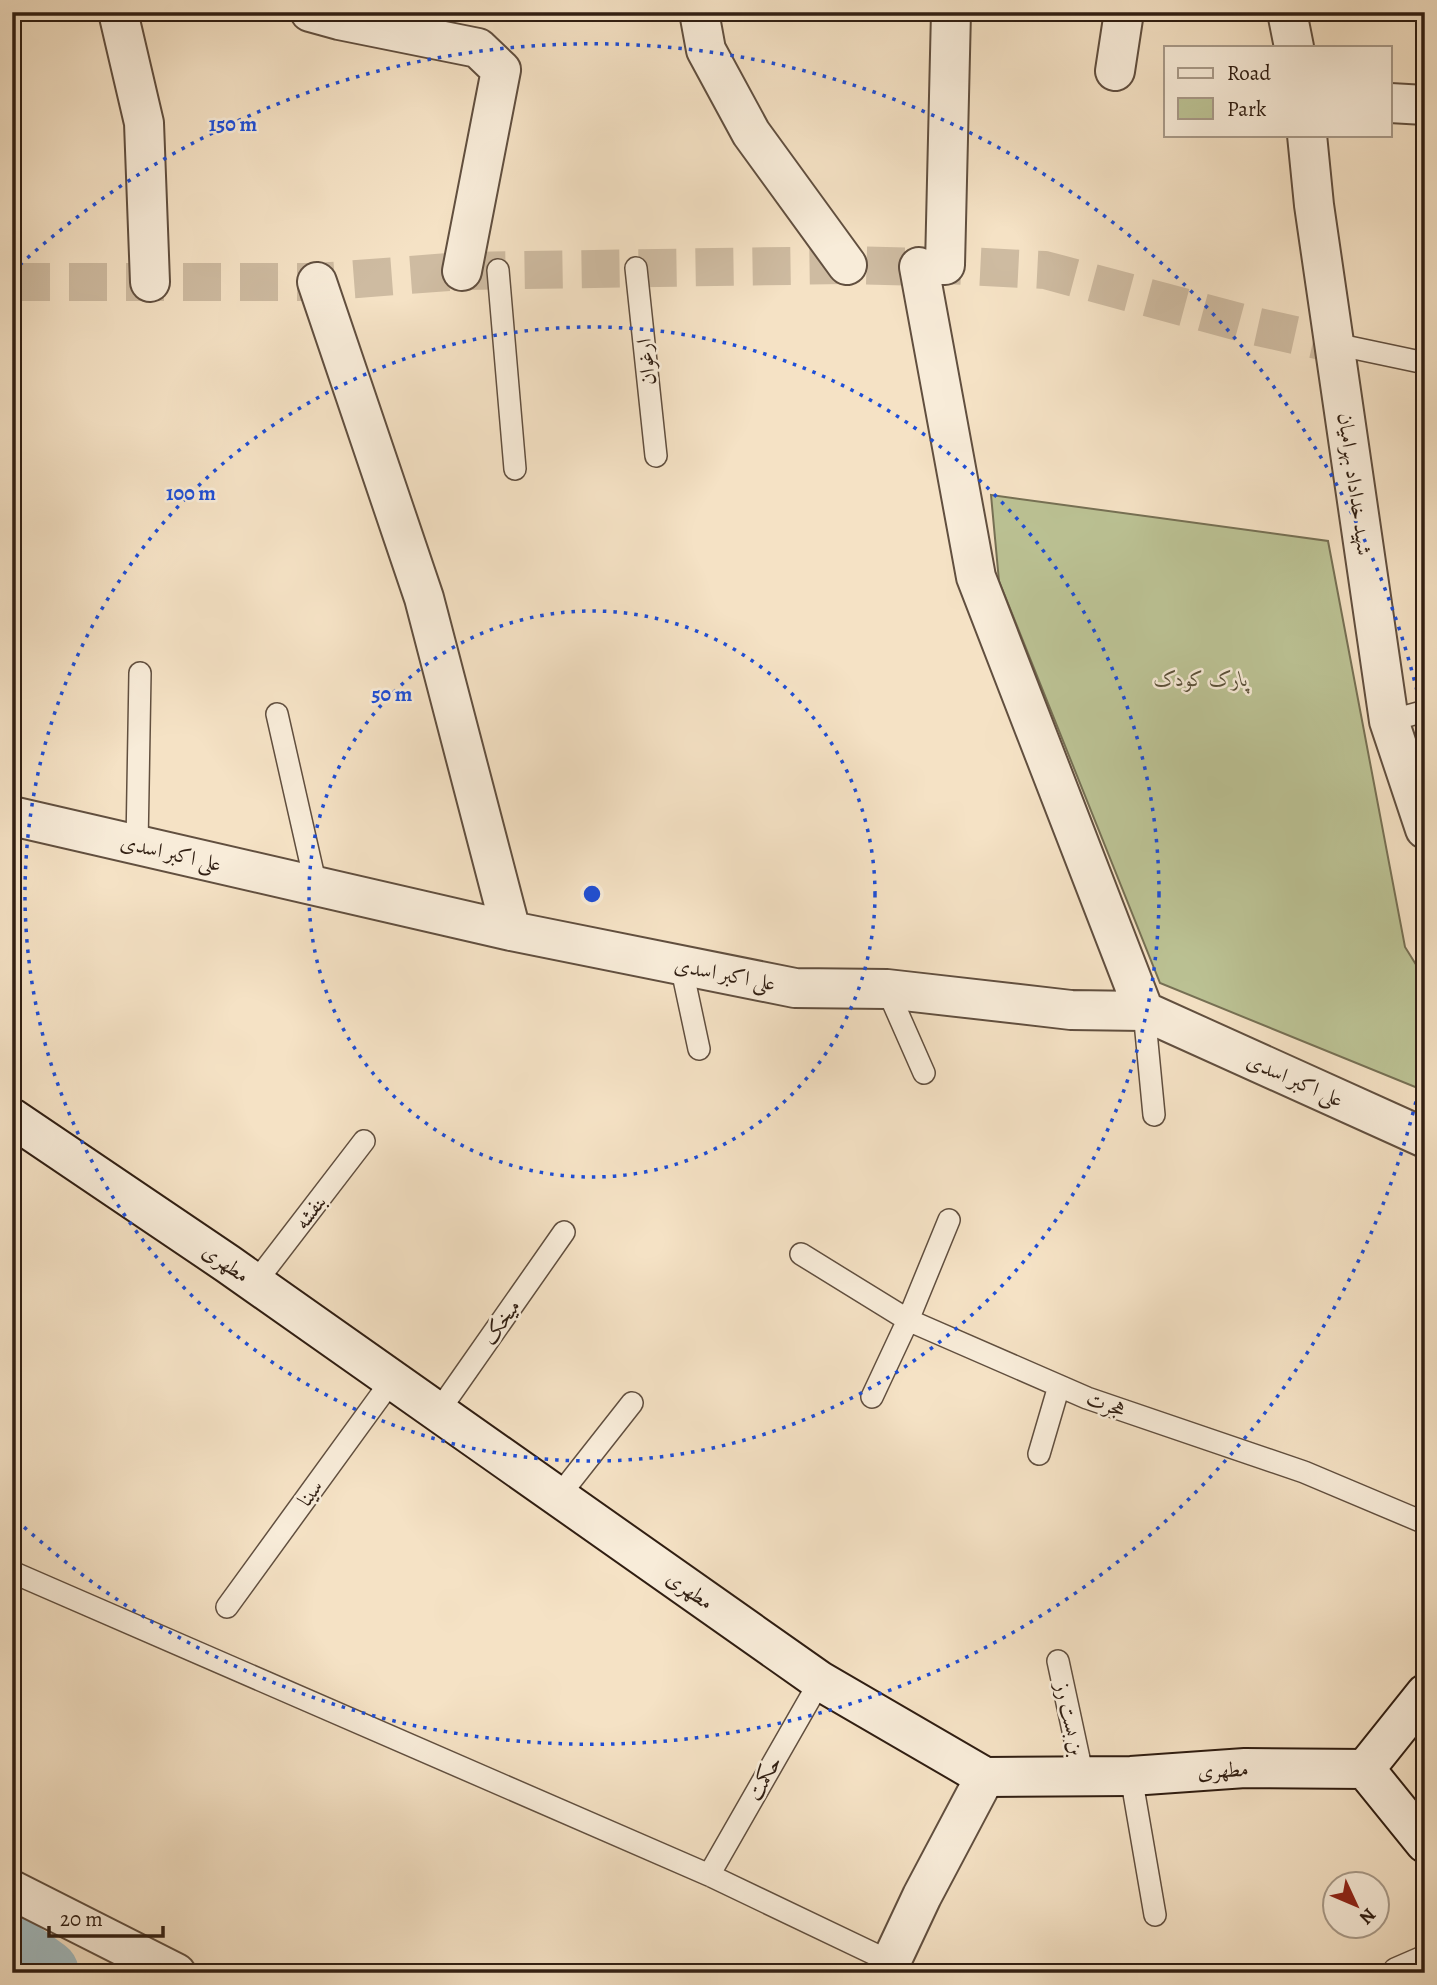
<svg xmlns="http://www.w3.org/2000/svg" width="1437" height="1985" viewBox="0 0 1437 1985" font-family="Alegreya,Amiri,serif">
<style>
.park{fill:#bcc395;stroke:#767054;stroke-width:2}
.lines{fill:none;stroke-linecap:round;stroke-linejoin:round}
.river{stroke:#a2bbc0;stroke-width:68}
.minor-tunnel{stroke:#cebba1;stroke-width:38;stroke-dasharray:38 19;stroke-linecap:butt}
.service-casing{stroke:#614f3f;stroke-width:24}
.minor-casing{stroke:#614f3f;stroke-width:42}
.secondary-casing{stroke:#301e12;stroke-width:42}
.service{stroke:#f8ecd9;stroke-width:21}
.minor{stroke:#f8ecd9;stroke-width:38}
.secondary{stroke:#f8ecd9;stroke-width:38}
.ring{fill:none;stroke:#1d4ed8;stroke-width:3.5;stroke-dasharray:3.5 7}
.labels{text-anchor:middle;stroke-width:5;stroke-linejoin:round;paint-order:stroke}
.street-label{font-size:21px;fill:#301e12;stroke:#f8ecd9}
.park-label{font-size:21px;font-style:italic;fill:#5a5039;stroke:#f8ecd9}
.centre{fill:#1d4ed8;stroke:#f8ecd9;stroke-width:3.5}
.ring-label{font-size:21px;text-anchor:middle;font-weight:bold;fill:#1d4ed8;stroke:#f8ecd9;stroke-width:5;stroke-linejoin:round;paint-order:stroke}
</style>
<rect width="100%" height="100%" fill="#f5e2c5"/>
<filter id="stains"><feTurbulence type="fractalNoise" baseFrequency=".00286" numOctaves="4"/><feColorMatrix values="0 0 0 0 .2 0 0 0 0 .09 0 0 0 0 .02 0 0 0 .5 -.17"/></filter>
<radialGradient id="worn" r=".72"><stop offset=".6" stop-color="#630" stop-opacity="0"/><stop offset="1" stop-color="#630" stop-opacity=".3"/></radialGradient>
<!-- park -->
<path class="park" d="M991 495 1328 541 1405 947 1425 979V1091L1160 983 999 581Z"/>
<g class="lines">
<!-- river -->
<path class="river" d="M12 1949 45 1973"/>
<!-- minor-tunnel -->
<path class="minor-tunnel" d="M12 282H317L462 271 847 265 919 267 945 265 1045 270 1254 326 1335 344"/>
<defs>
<path id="service" d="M636 268 656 456
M498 270 515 469
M1335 344 1425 363
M277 714 316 886
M1389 721 1425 711
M137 845 140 673
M681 965 699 1049
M887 989 924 1073
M1144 1011 1154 1115
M801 1254 908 1320 1087 1398 1304 1472 1425 1523
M255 1283 364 1141
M872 1397 908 1320 949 1220
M438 1412 564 1232
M1039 1454 1059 1386
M558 1497 632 1403
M12 1572 709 1875 891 1962
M227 1607 392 1380
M1058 1661 1083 1777
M1131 1776 1155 1915
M709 1875 820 1681
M1395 1969 1425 1956"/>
<path id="minor" d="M118 12 144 123 150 282
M310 12 339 20 478 48 501 70 462 271
M699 12 706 50 751 133 847 265
M1287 12 1294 47
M1115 71 1124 12
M1390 103 1425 105
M1307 135 1314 205 1389 721 1425 829
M945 265 951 12
M919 267 976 577 1144 1011
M317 282 424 598 511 931
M12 816 511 931 795 988 887 989 1071 1010 1144 1011 1425 1138
M12 1890 176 1973
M888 1973 891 1962 922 1896 985 1777"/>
<path id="secondary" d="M12 1118 228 1264 820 1681 985 1777 1131 1776 1245 1768 1365 1769 1425 1843
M1365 1769 1425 1694"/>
</defs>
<!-- service casing -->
<use href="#service" class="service-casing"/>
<!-- minor casing -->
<use href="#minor" class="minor-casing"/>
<!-- secondary casing -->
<use href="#secondary" class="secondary-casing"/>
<!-- service -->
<use href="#service" class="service"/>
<!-- minor -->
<use href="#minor" class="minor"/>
<!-- secondary -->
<use href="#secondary" class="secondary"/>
</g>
<!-- distance rings -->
<g class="ring">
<circle cx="592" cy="894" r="283"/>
<circle cx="592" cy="894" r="567"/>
<path d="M1423 1071A850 850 0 0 1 12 1516M12 272A850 850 0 0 1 1423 717"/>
</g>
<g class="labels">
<!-- street labels -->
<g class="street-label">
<text transform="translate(646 362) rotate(-96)" y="7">ارغوان</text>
<text transform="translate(1355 484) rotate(82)" y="7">شهید خداداد بهرامیان</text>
<text transform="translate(171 853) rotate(13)" y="7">علی اکبر اسدی</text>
<text transform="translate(725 974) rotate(11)" y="7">علی اکبر اسدی</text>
<text transform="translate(1295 1080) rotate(24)" y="7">علی اکبر اسدی</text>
<text transform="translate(310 1212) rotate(-53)" y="7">بنفشه</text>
<text transform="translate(226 1263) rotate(35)" y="7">مطهری</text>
<text transform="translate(501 1322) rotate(-55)" y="7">میخک</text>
<text transform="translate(1106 1404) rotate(19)" y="7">هجرت</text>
<text transform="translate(310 1493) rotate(-54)" y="7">سینا</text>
<text transform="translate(690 1590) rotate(35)" y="7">مطهری</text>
<text transform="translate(1070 1719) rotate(78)" y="7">بن بست رز</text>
<text transform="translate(1223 1770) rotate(-3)" y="7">مطهری</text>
<text transform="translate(764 1778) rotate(-60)" y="7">حکمت</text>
</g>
<!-- park labels -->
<g class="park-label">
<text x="1201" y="686">پارک کودک</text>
</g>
</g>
<circle cx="592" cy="894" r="10" class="centre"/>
<g class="ring-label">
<text x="233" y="131">150 m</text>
<text x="191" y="500">100 m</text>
<text x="392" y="701">50 m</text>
</g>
<!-- margin -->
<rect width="1437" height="1985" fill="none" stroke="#f5e2c5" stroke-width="42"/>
<rect x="14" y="14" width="1409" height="1957" fill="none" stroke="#301e12" stroke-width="3.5"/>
<rect x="21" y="21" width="1395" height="1943" fill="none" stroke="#301e12" stroke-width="2"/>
<!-- legend -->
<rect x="1164" y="46" width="228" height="91" fill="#f8ecd9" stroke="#a89a89" stroke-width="2"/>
<rect x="1178" y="68" width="35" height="10" fill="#f8ecd9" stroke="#a89a89" stroke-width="2"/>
<text x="1227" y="80" font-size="21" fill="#301e12">Road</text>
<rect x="1178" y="98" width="35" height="21" fill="#bcc395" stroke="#a89a89" stroke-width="2"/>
<text x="1227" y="116" font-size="21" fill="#301e12">Park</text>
<!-- north arrow -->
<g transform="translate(1356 1905) rotate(134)"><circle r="33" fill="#f8ecd9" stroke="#a89a89" stroke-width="2"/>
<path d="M0-5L12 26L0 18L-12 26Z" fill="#8f2418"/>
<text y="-10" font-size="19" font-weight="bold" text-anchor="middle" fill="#301e12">N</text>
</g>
<!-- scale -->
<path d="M49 1926v10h114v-10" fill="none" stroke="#301e12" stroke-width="3.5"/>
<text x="60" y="1926" font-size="21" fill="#301e12" stroke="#f8ecd9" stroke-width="5" paint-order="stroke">20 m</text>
<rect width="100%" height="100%" filter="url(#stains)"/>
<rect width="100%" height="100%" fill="url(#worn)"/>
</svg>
